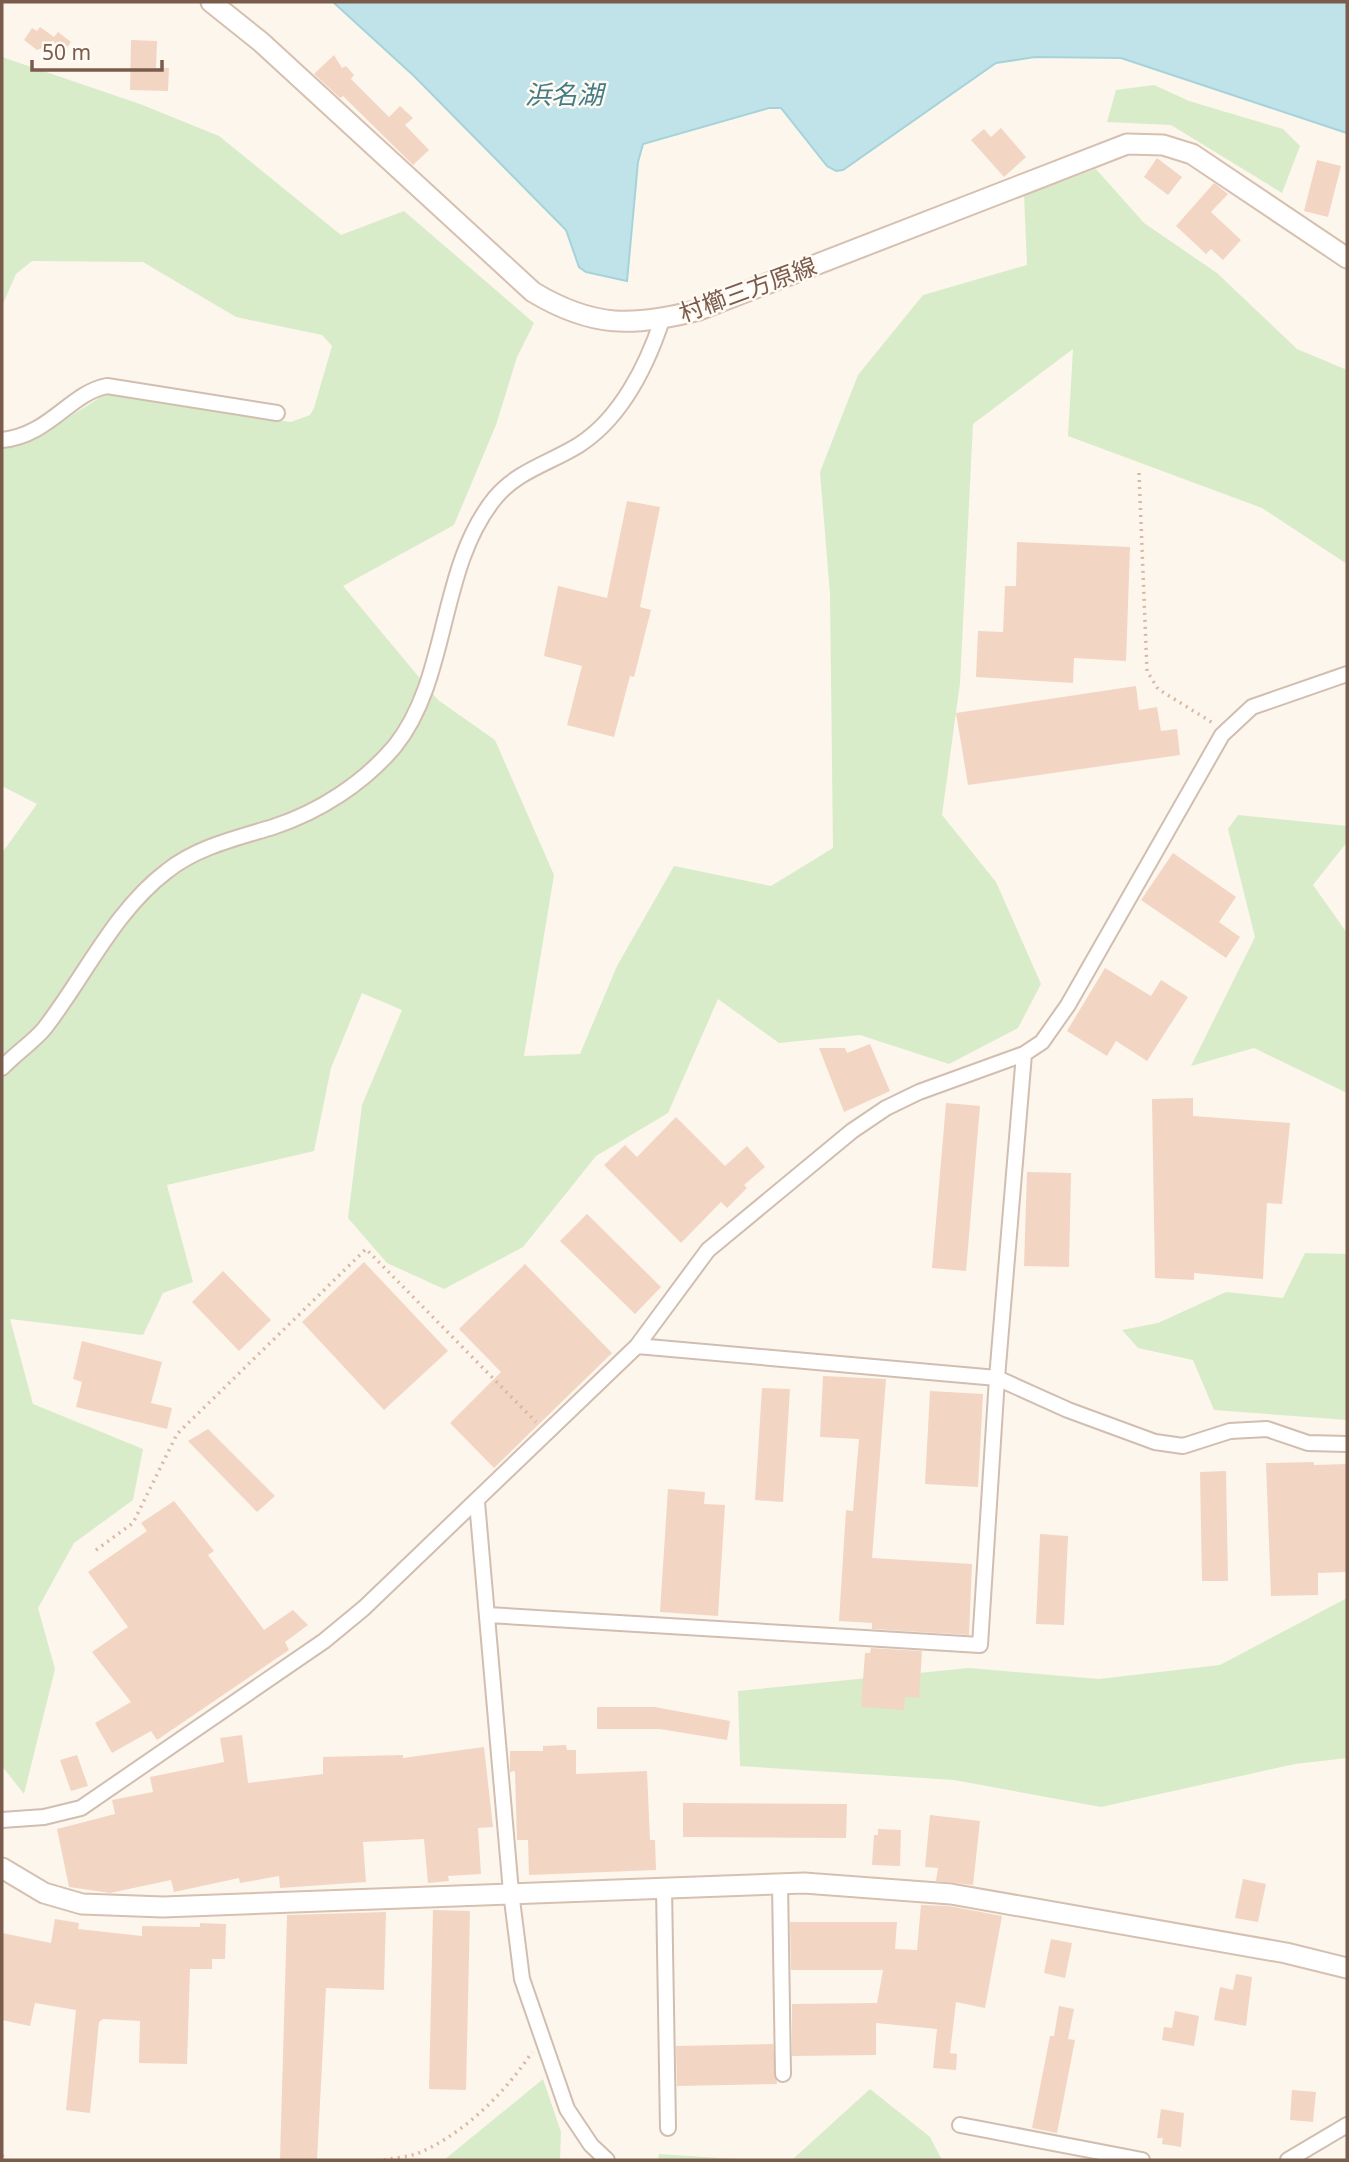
<svg xmlns="http://www.w3.org/2000/svg" width="1349" height="2162" viewBox="0 0 1349 2162" font-family="'Noto Sans','Noto Sans JP',sans-serif">
<style>
.green{fill:#d8ecc9}
.water{fill:#bfe3e8;stroke:#a5d3da;stroke-width:2}
.building{fill:#f3d5c3}
.lines{fill:none;stroke-linecap:round;stroke-linejoin:round}
.street-casing{stroke:#d1beb0;stroke-width:18}
.secondary-casing{stroke:#d6c0b0;stroke-width:23}
.path{stroke:#d9b8a5;stroke-width:3.5;stroke-dasharray:2 5;stroke-linecap:butt}
.street{stroke:#fff;stroke-width:14}
.secondary{stroke:#fff;stroke-width:19}
.labels{text-anchor:middle;stroke-width:5;stroke-linejoin:round;paint-order:stroke}
.street-label{font-size:24px;fill:#7a5c4d;stroke:#fffaf3}
.water-label{font-size:26px;font-style:italic;fill:#437c86;stroke:#fffaf3}
</style>
<rect width="100%" height="100%" fill="#fdf6ec"/>
<!-- green -->
<path class="green" d="M2 57 140 104 219 136 341 235 404 211 534 323 517 357 496 425 454 525 343 586 438 700 495 740 554 875 524 1056 580 1054 617 966 674 866 771 886 833 848 830 594 820 472 858 375 923 295 1027 265 1024 195 1096 169 1144 223 1217 273 1297 349 1347 370V564L1262 508 1068 436 1073 349 973 424 960 683 942 815 996 882 1041 984 1018 1028 949 1064 860 1035 779 1043 718 999 668 1113 596 1156 523 1247 444 1289 387 1263 348 1218 362 1105 402 1010 362 993 331 1068 314 1151 167 1185 193 1282 163 1293 143 1335 10 1319 33 1404 143 1449 133 1500 74 1543 38 1608 55 1669 24 1794 2 1766V853L37 804 2 786V447L33 440 107 393 291 422 310 415 314 408 332 346 322 335 236 317 143 262 32 261 16 274 2 306Z
M1154 85 1189 101 1283 129 1300 146 1282 193 1171 125 1107 122 1116 90Z
M1238 815 1347 826V842L1313 885 1347 933V1093L1254 1048 1191 1066 1255 937 1228 829Z
M1305 1253 1347 1254V1420L1214 1410 1193 1360 1138 1348 1122 1330 1158 1323 1226 1292 1283 1298Z
M1347 1598V1758L1295 1764 1101 1807 954 1780 740 1766 738 1691 969 1668 1099 1679 1220 1665Z
M543 2079 561 2132 560 2160H444Z
M870 2089 930 2137 942 2160H792Z
M659 2154 749 2160H658Z"/>
<!-- water -->
<path class="water" d="M333 2H1347V133L1121 58 1035 57 996 63 843 170 836 171 827 166 781 108H769L643 144 638 162 627 281 586 272 579 267 566 230 414 76Z"/>
<!-- building -->
<path class="building" d="M40 27 54 37 58 32 71 42 62 54 53 47 50 51 45 47 37 50 24 40 32 28 37 31Z
M131 40 157 41 156 68H169L168 91 130 90Z
M334 55 342 68 346 66 354 75 351 79 389 117 400 106 413 118 405 125 429 150 413 165 343 96 340 98 314 74Z
M1001 128 1026 157 1004 177 971 140 984 129 991 137Z
M1157 158 1182 177 1168 195 1144 177Z
M1317 160 1341 166 1328 217 1304 211Z
M1214 183 1228 194 1211 212 1241 240 1223 260 1211 249 1206 254 1176 226Z
M627 501 660 507 640 607 651 610 634 677 630 676 614 737 567 725 582 666 544 656 558 586 607 598Z
M1017 542 1130 547 1126 661 1074 658 1073 683 976 677 978 631 1003 632 1005 586H1016Z
M1136 686 1139 710 1157 707 1161 731 1177 729 1180 755 968 785 956 713Z
M1173 853 1236 897 1219 922 1240 937 1226 958 1141 900Z
M1105 968 1151 996 1161 980 1188 997 1147 1061 1116 1041 1107 1056 1067 1031Z
M870 1044 890 1091 844 1112 819 1048H845L847 1053Z
M1193 1098V1116L1290 1123 1282 1204 1267 1203 1263 1279 1194 1273V1280L1155 1278 1152 1099Z
M946 1103 980 1106 966 1271 932 1268Z
M676 1117 725 1166 747 1146 765 1167 744 1185 747 1188 727 1208 721 1202 681 1243 604 1165 625 1145 637 1157Z
M1027 1172 1071 1173 1069 1267 1024 1266Z
M587 1214 661 1287 635 1314 560 1241Z
M364 1262 448 1351 384 1410 302 1322Z
M525 1264 612 1353 494 1468 450 1423 501 1372 459 1329Z
M223 1271 271 1320 239 1351 192 1302Z
M82 1341 162 1362 151 1403 172 1408 167 1429 76 1407 82 1382 73 1379Z
M823 1376 886 1379 872 1558 972 1564 969 1635 872 1629V1623L839 1621 846 1510 853 1511 859 1439 820 1437Z
M762 1388 790 1389 783 1502 755 1500Z
M930 1391 983 1394 978 1487 925 1484Z
M208 1429 275 1496 257 1512 188 1441Z
M1314 1462V1465L1347 1464V1572L1318 1573V1595L1271 1596 1266 1463Z
M1226 1471 1228 1581H1202L1200 1472Z
M668 1489 705 1492 704 1504 725 1505 718 1616 660 1612Z
M174 1501 214 1551 208 1555 264 1630 293 1610 308 1625 285 1642 289 1650 157 1740 151 1731 112 1753 95 1723 131 1702 92 1652 128 1627 88 1572 147 1531 141 1523Z
M1040 1534 1068 1536 1064 1625 1036 1624Z
M871 1648 922 1651 919 1698 905 1697 904 1710 861 1707 865 1653H870Z
M597 1707H655L730 1721 727 1740 660 1729H597Z
M242 1735 248 1783 323 1774V1757L403 1755V1758L484 1747 493 1827 478 1828 481 1874 448 1876 449 1881 428 1883 424 1839 363 1842 366 1882 280 1888 279 1876 240 1883 239 1878 174 1892 171 1880 110 1893 69 1887 57 1829 115 1814 112 1800 153 1792 150 1777 224 1762 220 1738Z
M566 1745 567 1750H576V1774L647 1771 650 1840H655L656 1870 529 1875 528 1840H517L515 1771 510 1772V1751H543V1746Z
M77 1755 88 1786 71 1791 60 1760Z
M683 1803 847 1804 846 1838 683 1837Z
M930 1815 980 1821 973 1885 936 1881 938 1868 925 1867Z
M878 1829 901 1830 900 1866 872 1865 874 1835H878Z
M1243 1879 1266 1884 1258 1922 1235 1918Z
M921 1905 949 1906 1002 1916 985 2008 956 2002 950 2053 957 2054 956 2070 933 2068 937 2029 876 2023V2055L792 2056V2004L877 2003 883 1970H791L790 1922H897L895 1949 917 1950Z
M433 1910 470 1911 466 2090 429 2089Z
M386 1912 384 1990 326 1988 317 2160H280L287 1915Z
M55 1919 79 1923 78 1929 142 1936V1926L200 1927V1923L226 1924 225 1959H212V1969H190L187 2064 139 2063 140 2021 103 2019 99 2022 90 2113 66 2110 76 2010 35 2003 30 2026 2 2020V1933L51 1943Z
M1051 1939 1072 1943 1065 1978 1044 1973Z
M1236 1974 1252 1977 1246 2026 1214 2020 1220 1987 1233 1990Z
M1059 2006 1074 2009 1068 2039 1075 2040 1057 2133 1032 2128 1050 2036H1054Z
M1175 2011 1199 2016 1194 2046 1162 2040 1164 2027 1172 2028Z
M773 2044 777 2084 677 2086 676 2046Z
M1292 2090 1316 2092 1313 2122 1290 2120Z
M1161 2109 1184 2113 1181 2147 1162 2144 1163 2138H1157Z"/>
<g class="lines">
<defs>
<path id="street" d="M2 440C50 435 70 393 107 386L277 413
M2 1068C15 1054 32 1043 44 1029 84 978 114 911 167 871 197 847 237 838 273 827 319 812 364 783 395 746 450 677 438 568 495 498 517 471 550 463 579 445 621 418 647 365 662 320
M637 1346 997 1378 1068 1410 1155 1442 1183 1446 1230 1431 1267 1429 1308 1443 1347 1444
M477 1502 511 1892 522 1979 567 2109 591 2145 607 2160
M488 1615 980 1645 997 1378 1024 1054
M2 1820 44 1817 81 1808 324 1641 364 1608 637 1346 708 1250 852 1131 886 1108 919 1092 1024 1054 1042 1042 1068 1005 1222 735 1252 707 1347 674
M780 1883 783 2074
M664 1888 668 2128
M960 2125 1142 2160
M1288 2160 1347 2125"/>
<path id="secondary" d="M211 2 261 42 533 292C593 328 633 327 699 310L1127 144 1163 145 1192 154 1347 258
M2 1868 44 1893 82 1904 163 1907 804 1883 951 1894 1286 1953 1347 1968"/>
</defs>
<!-- street casing -->
<use href="#street" class="street-casing"/>
<!-- secondary casing -->
<use href="#secondary" class="secondary-casing"/>
<!-- path -->
<path class="path" d="M1139 473 1147 671 1158 689 1213 723
M96 1550 133 1523 177 1434 366 1249 536 1422
M2 2155 4 2160
M384 2160C394 2158 406 2157 416 2154 462 2136 506 2092 532 2052"/>
<!-- street -->
<use href="#street" class="street"/>
<!-- secondary -->
<use href="#secondary" class="secondary"/>
</g>
<g class="labels">
<!-- street labels -->
<g class="street-label">
<text transform="translate(748 290) rotate(-20)" y="8">村櫛三方原線</text>
</g>
<!-- water labels -->
<g class="water-label">
<text x="564" y="104">浜名湖</text>
</g>
</g>
<!-- border -->
<rect width="1349" height="2162" fill="none" stroke="#7a5c4d" stroke-width="7"/>
<!-- scale -->
<path d="M32 60v10h130v-10" fill="none" stroke="#7a5c4d" stroke-width="3.5"/>
<text x="42" y="60" font-size="21" fill="#7a5c4d" stroke="#fffaf3" stroke-width="5" paint-order="stroke">50 m</text>
</svg>
